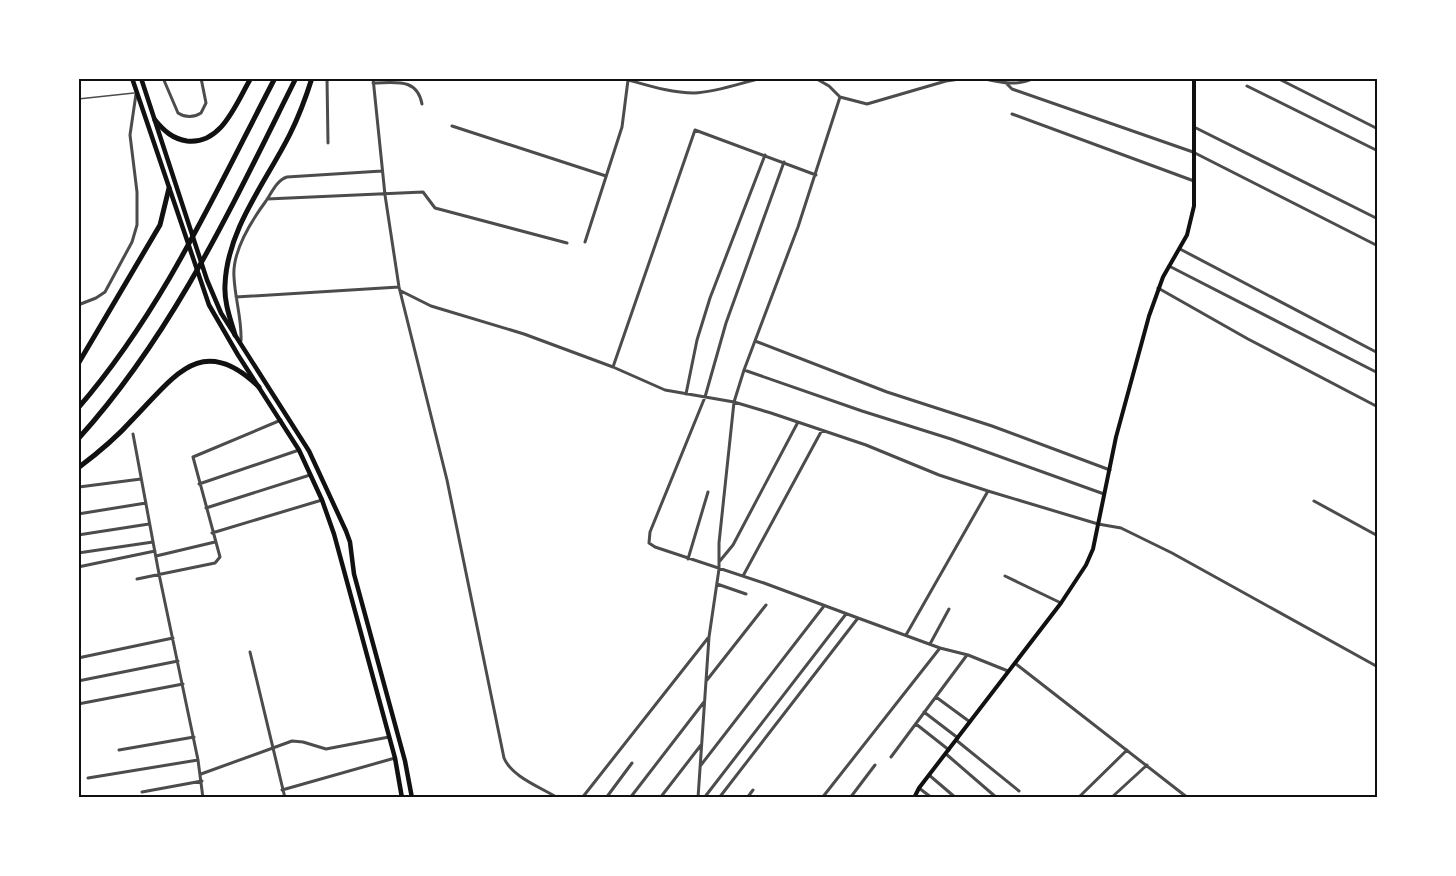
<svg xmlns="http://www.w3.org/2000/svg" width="1456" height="876" viewBox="0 0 1456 876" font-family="'Fira Sans Condensed',sans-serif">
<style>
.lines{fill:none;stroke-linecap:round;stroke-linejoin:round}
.service{stroke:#4c4c4c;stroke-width:1.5}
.minor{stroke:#4c4c4c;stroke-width:3}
.secondary{stroke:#111;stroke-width:4}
.primary{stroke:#111;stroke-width:4.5}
.motorway{stroke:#111;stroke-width:5}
.neatline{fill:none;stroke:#111;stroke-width:2}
</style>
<rect width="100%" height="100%" fill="#fff"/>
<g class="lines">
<!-- service -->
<path class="service" d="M78 99 134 93"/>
<!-- minor -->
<path class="minor" d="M163 78 178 113C186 118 193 118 201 113L206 103 201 78
M327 78 328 143
M373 78 385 195 399 287 447 480 504 758C512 777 540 787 558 798
M621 78C644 84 669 93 694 93 717 92 740 83 762 78
M815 78 829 86 840 97 867 104 946 81 967 78
M981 78C999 82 1018 87 1034 78
M1277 78 1378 129
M373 83C394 83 417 77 422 104
M1006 83 1012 89 1193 152 1378 246
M1247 86 1378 151
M1012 114 1194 181
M452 126 606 176
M1194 127 1378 219
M784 162 726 323 705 397 650 532 649 543 655 547 764 583 858 618 940 648 968 655 1008 671
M267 199 423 192 435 208 567 243
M585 242 622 127 628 80
M1180 249 1378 353
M1169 266 1378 373
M1158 288 1248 339 1378 407
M401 291 431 306 524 334 613 367 665 390 734 402 771 413 866 445 939 475 988 491 1098 524 1121 528 1172 553 1378 667
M236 297 399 287
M78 305 96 298 105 292 132 242 137 225V192L130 135 136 94
M241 341C242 319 235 299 234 277 232 251 252 220 266 201 272 192 277 180 287 177L382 171
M755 341 887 392 992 426 1110 470
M613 367 695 130 816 175
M744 370 862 411 951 439 1104 494
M686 394 697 340 710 298 765 155
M133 434 159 574 198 760 203 798
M199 484 299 450
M79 487 141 479
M1314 501 1378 536
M206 508 310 475
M78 514 146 503
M212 533 322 500
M78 535 149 524
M78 553 153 542
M156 556 215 542
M688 559 708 492
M719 562 733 545 798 422
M78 567 155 551
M743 576 822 430
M1005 576 1061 603
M137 579 215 563 220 557 193 457 281 420
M717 584 746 594
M906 635 988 491
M930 644 949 609
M250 652 285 798
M78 658 173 638
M1016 664 1188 798
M707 680 766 605
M78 681 178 661
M936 697 970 722
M78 704 183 684
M924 712 958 738
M916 724 949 750
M956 740 1019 791
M119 750 194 737
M946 754 997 798
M891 757 967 655
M701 765 824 606
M201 774 292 741 303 742 326 749 389 737
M929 775 956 798
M88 778 198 760
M919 788 932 798
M282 790 395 758
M142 792 202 781
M582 798 708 638
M606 798 632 763
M630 798 704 702
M660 798 701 745
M698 798 709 637 719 569V543L734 402 744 370 798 227 840 97
M704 798 846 614
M719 798 858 618
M747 798 753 790
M822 798 940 648
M850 798 875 765
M1078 798 1127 750
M1111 798 1147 765"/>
<!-- secondary -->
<path class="secondary" d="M914 798 919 788 1061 603 1086 565 1093 549 1116 437 1149 316 1163 277 1187 235 1194 206V78"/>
<!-- primary -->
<path class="primary" d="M132 78 209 305 238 355 299 450 322 500 334 534 395 758 402 798
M141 78 207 280 221 313 309 451 346 531 350 542 354 574 405 761 412 798"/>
<!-- motorway -->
<path class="motorway" d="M155 120C164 131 173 139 187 141 222 145 236 103 251 78
M235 335C230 318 224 302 225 285 227 229 266 182 290 134 299 116 306 97 312 78
M78 364 160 225 169 188
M78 408C163 310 216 191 275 78
M78 439C174 333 233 204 296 78
M78 468C98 453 117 437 133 419 174 377 202 331 259 387"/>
</g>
<!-- border -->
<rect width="1456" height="876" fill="none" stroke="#ffffff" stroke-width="159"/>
<rect x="80" y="80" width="1296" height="716" class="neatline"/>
</svg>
